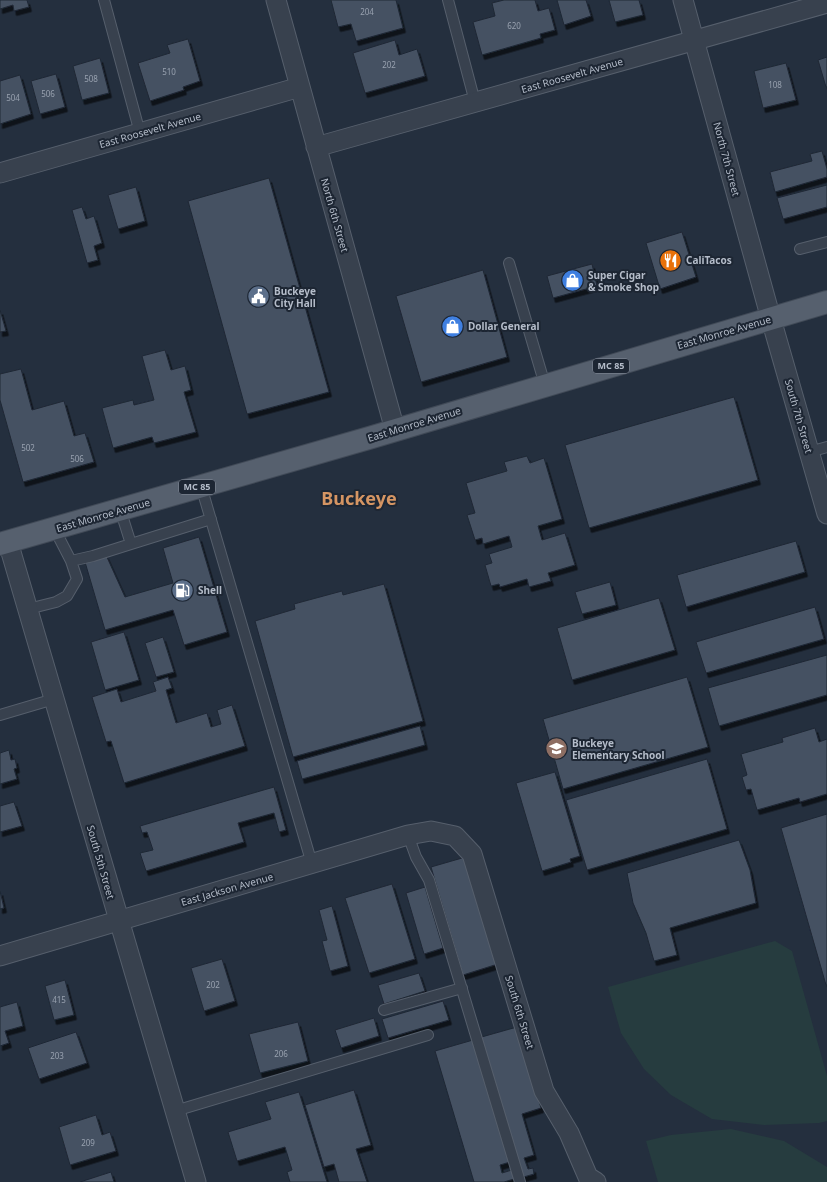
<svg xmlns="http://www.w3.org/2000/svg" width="827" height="1182" viewBox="0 0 827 1182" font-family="'Noto Sans',sans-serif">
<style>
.green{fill:#263c3f}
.building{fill:#455162;stroke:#1f2835;filter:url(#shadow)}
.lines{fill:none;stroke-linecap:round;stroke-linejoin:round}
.lane-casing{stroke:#565f6c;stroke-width:12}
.street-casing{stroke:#565f6c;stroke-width:21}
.primary-casing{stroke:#414a57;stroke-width:24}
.lane{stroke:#38414e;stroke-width:10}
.street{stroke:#38414e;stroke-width:19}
.primary{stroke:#56606e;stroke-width:22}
.labels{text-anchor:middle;stroke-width:4;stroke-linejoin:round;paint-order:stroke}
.number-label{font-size:8px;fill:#98a1af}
.shield{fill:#1d2633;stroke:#878f9c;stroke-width:1}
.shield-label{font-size:9px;font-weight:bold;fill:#b4bcc9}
.street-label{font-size:10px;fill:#b4bcc9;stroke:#1d2633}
.poi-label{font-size:10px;font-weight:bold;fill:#b4bcc9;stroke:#1d2633;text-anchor:start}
.town-label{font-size:18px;font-weight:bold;fill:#d59563;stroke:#1d2633}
</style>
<defs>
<filter id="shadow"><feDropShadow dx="2.5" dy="4.5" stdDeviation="0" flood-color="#0009"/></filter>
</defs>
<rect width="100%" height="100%" fill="#242f3e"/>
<!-- green -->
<path class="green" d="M775 941 792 951 827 1076V1121L819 1123 764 1125 712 1119 671 1095 644 1069 621 1033 608 987Z
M731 1129 784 1141 827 1167V1182H658L646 1141 671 1135Z"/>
<!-- building -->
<path class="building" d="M0 0H27L29 7 14 11 13 5 0 9Z
M331 0H396L403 28 356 41 351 24 338 27Z
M504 0H535L538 11 549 8 555 30 540 34 541 38 482 55 473 22 495 16 492 3Z
M557 0H586L591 16 564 25Z
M609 0H639L643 15 615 22Z
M188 39 200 81 183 87 184 90 150 101 138 63 170 53 167 45Z
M395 40 399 55 417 49 425 76 365 93 353 53Z
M827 57V87H826L818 60Z
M100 58 109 93 82 100 73 66Z
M786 63 796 100 763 108 754 71Z
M56 74 65 107 40 114 31 81Z
M20 75 31 114 0 124V81Z
M822 151 827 169V177L775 192 770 172 812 161 810 154Z
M269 178 329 392 247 414 188 201Z
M827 185V207L783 219 777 198Z
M136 187 145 221 118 229 108 195Z
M82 207 86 219 94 216 102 243 94 246 98 260 87 263 72 210Z
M682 232 696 277 660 289 646 243Z
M592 264 597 286 553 298 547 276Z
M483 270 507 357 421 382 396 296Z
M0 310 6 331 0 332Z
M165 350 171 370 185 366 191 390 184 392 196 432 154 443 152 437 113 448 102 408 133 400 134 405 154 400 142 356Z
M21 369 32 410 64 401 74 436 85 433 94 462 23 482 0 400V374Z
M734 397 758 480 589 528 565 445Z
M527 456 530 463 544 458 562 519 538 526 542 540 565 533 575 565 548 573 551 581 529 587 527 579 500 587 499 584 491 586 485 565 492 563 489 554 512 547 509 536 483 544 482 538 475 540 467 515 475 513 466 483 507 471 504 462Z
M199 537 227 632 184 645 173 610 105 630 85 562 106 555 125 597 173 583 163 548Z
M796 541 805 572 686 607 677 575Z
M610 582 616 605 582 614 575 592Z
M384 584 423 721 293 757 255 621 295 609 294 604 342 591 343 595Z
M659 598 675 650 572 680 557 628Z
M815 607 824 639 706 673 696 642Z
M124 632 139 680 105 690 91 642Z
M163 637 174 672 156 677 145 643Z
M827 655V695L719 726 708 688Z
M168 677 172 688 166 690 176 723 207 713 211 727 221 724 217 710 232 705 245 746 124 783 111 741 106 742 92 697 117 689 121 702 156 691 153 682Z
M687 677 708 747 563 789 543 719Z
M420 726 425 745 302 779 297 761Z
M815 728 819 742 827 739V794L800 802 799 798 757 810 751 789 746 790 742 777 747 775 741 754 783 742 782 738Z
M9 750 11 760 15 759 17 768 14 769 17 779 0 784V753Z
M707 759 727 829 587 870 566 800Z
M555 772 580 856 570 859 571 862 542 871 516 783Z
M274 787 286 830 279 832 274 813 238 823 244 842 146 871 140 853 153 850 147 832 142 833 140 826Z
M14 802 22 826 0 832V806Z
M827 814V985H826L781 828Z
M739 840 750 870 756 903 670 928 677 955 654 961 646 933 633 903 627 873Z
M469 856 501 963 463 975 431 867Z
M392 884 415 959 369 973 345 898Z
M425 887 443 948 424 954 406 893Z
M0 891 4 908 0 909Z
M332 906 348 966 330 971 322 941 327 940 319 910Z
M222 959 235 1001 204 1011 191 968Z
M419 973 425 991 384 1004 378 985Z
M65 980 74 1015 54 1020 45 986Z
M443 1001 449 1020 388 1038 382 1019Z
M17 1002 23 1026 5 1031 9 1043 0 1046V1007Z
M374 1018 379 1036 341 1048 335 1030Z
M298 1022 308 1061 260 1073 249 1034Z
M517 1027 541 1108 522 1114 534 1155 524 1158 528 1169 533 1168 534 1174 520 1178 478 1038Z
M76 1032 87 1063 39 1079 28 1048Z
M473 1040 510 1162 500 1165 502 1173 512 1170 514 1179 504 1182H474L435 1051Z
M354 1090 371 1145 356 1149 367 1182H339L334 1164 324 1167 305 1105Z
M299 1092 327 1182H290L287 1172 292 1170 285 1147 237 1161 228 1132 271 1119 265 1102Z
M96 1115 102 1135 110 1132 116 1151 70 1165 59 1127Z
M111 1172 114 1182H80Z"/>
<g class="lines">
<defs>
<path id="lane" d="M104 0 140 133
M448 0 475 102
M800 249 827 242
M509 263 545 385
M809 452 827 447
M201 486 312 864
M54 528 71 561 93 556 131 544 120 509
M131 544 211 519
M28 609 56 602 67 596 77 579 71 561
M0 715 54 699
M408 835 416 857 429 880 520 1182
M384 1010 462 988
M175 1111 428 1035"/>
<path id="street" d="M276 0 395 430
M683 0 771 319 827 514
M316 147 827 3
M0 173 300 87
M8 542 196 1182
M0 956 408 835 431 831 455 836 472 854 544 1091 569 1133 588 1177 596 1182"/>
<path id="primary" d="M0 544 369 438 827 302"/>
</defs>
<!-- lane casing -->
<use href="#lane" class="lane-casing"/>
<!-- street casing -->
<use href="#street" class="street-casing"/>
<!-- primary casing -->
<use href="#primary" class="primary-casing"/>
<!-- lane -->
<use href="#lane" class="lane"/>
<!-- street -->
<use href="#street" class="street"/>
<!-- primary -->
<use href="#primary" class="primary"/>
</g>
<!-- icons -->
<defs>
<symbol id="restaurant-disc" viewBox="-11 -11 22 22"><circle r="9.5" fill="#e8710a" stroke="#1d2633"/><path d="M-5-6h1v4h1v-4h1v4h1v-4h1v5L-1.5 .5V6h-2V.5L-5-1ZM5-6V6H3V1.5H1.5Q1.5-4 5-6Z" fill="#fff"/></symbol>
<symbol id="shop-disc" viewBox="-11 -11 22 22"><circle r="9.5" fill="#3f7fe0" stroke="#1d2633"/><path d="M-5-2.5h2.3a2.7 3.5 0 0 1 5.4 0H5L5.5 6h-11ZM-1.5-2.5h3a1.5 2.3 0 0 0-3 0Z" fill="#fff"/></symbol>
<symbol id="civic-disc" viewBox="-11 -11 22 22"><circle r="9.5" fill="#5c6f8a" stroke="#1d2633"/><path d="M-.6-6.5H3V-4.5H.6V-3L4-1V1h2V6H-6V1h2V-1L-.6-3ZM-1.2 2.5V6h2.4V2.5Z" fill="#fff"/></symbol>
<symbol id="fuel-disc" viewBox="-11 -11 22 22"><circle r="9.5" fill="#5c6f8a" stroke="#1d2633"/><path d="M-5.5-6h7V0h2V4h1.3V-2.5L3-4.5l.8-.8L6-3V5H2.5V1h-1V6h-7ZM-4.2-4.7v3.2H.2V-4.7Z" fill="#fff"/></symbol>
<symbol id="school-disc" viewBox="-11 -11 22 22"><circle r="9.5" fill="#8d6e63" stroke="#1d2633"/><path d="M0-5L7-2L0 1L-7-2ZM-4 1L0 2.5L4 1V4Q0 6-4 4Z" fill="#fff"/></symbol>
</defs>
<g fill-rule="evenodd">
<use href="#restaurant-disc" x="658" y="248" width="25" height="25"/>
<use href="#shop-disc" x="560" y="268" width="25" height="25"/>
<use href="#civic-disc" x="246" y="284" width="25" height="25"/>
<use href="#shop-disc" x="440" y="314" width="25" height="25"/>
<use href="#fuel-disc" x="170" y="578" width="25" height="25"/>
<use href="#school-disc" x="544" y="736" width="25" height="25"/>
</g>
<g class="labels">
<!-- number labels -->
<g class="number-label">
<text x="367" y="15">204</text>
<text x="514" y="29">620</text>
<text x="389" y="68">202</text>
<text x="169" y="75">510</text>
<text x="91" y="82">508</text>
<text x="775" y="88">108</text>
<text x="48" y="97">506</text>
<text x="13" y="101">504</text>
<text x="28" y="451">502</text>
<text x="77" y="462">506</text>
<text x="213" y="988">202</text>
<text x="59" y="1003">415</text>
<text x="281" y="1057">206</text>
<text x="57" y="1059">203</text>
<text x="88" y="1146">209</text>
</g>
<!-- shield labels -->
<g class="shield">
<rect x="593" y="359" width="36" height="14" rx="3"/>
<rect x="179" y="480" width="36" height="14" rx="3"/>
</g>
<g class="shield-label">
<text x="611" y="369">MC 85</text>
<text x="197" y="490">MC 85</text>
</g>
<!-- street labels -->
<g class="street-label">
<text transform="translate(572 75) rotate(-16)" y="4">East Roosevelt Avenue</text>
<text transform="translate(150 130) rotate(-16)" y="4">East Roosevelt Avenue</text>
<text transform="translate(727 159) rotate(75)" y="4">North 7th Street</text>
<text transform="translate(335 215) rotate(74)" y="4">North 6th Street</text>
<text transform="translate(724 332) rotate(-16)" y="4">East Monroe Avenue</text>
<text transform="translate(799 416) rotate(74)" y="4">South 7th Street</text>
<text transform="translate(414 424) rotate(-17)" y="4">East Monroe Avenue</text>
<text transform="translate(103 515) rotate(-16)" y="4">East Monroe Avenue</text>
<text transform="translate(101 862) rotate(74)" y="4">South 5th Street</text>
<text transform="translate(227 889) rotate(-16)" y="4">East Jackson Avenue</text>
<text transform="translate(520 1012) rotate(73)" y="4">South 6th Street</text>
</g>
<!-- poi labels -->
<g class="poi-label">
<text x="686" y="264">CaliTacos</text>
<text x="588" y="279">Super Cigar<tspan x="588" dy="12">&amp; Smoke Shop</tspan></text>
<text x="274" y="295">Buckeye<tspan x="274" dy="12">City Hall</tspan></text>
<text x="468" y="330">Dollar General</text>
<text x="198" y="594">Shell</text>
<text x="572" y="747">Buckeye<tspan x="572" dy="12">Elementary School</tspan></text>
</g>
<!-- town labels -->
<g class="town-label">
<text x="359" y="505">Buckeye</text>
</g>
</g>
</svg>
